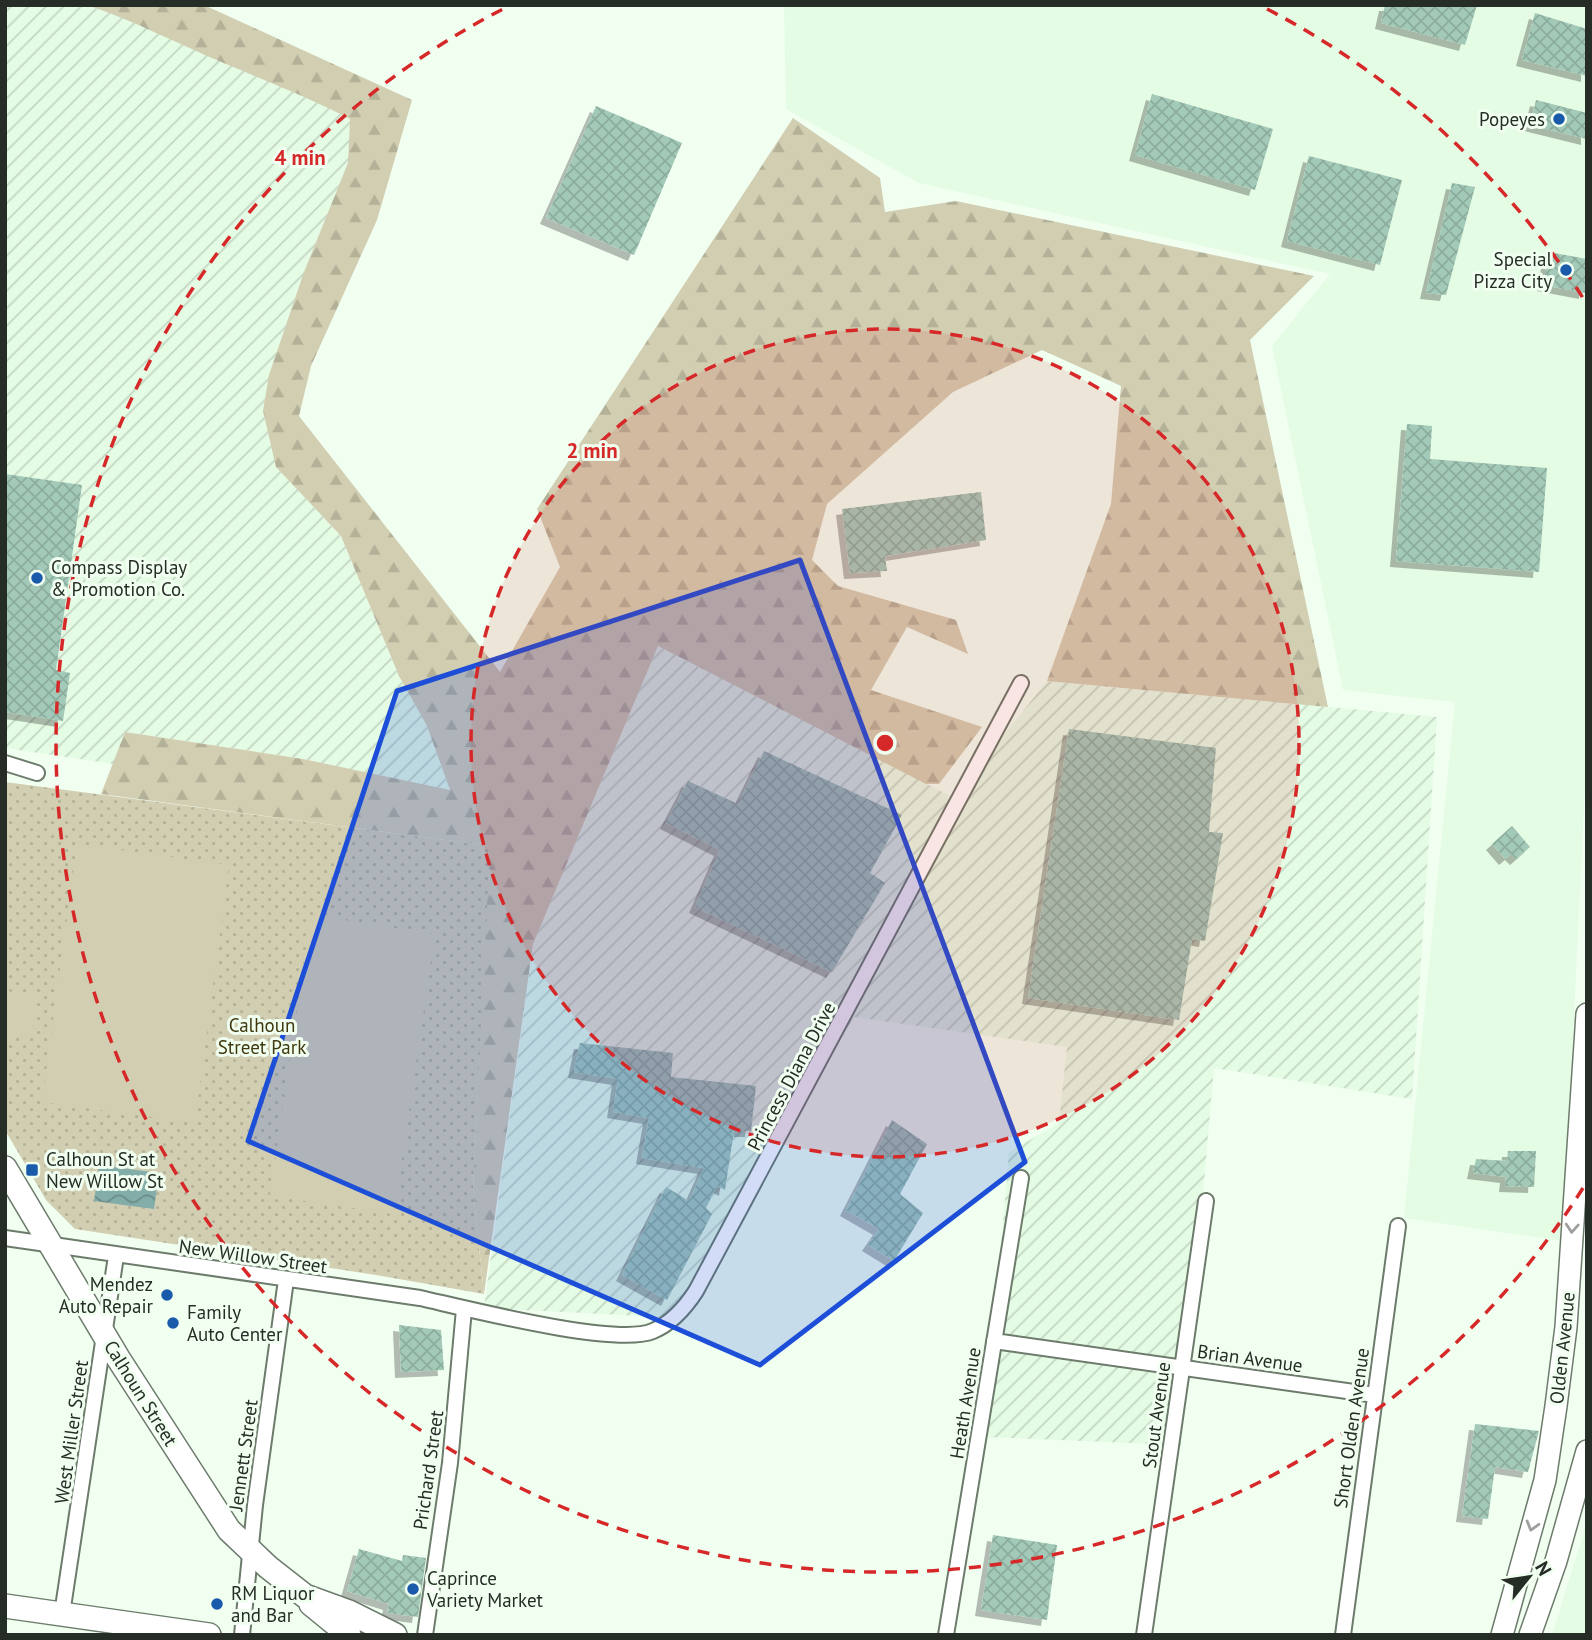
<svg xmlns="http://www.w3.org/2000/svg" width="1592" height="1640" viewBox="0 0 1592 1640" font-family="'PT Sans',sans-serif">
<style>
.built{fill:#e4fbe4}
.industrial{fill:url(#industrial-furrows)}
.grass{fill:url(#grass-dots)}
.forest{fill:url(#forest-firs)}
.garden{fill:#d2ceb2}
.water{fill:url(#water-waves)}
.building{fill:url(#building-cross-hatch);filter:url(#shadow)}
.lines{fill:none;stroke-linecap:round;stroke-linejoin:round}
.minor-casing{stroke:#6c7b6c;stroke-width:18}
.secondary-casing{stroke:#6c7b6c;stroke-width:24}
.primary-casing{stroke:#6c7b6c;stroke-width:26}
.minor{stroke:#fff;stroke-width:14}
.secondary{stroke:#fff;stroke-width:21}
.primary{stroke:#fff;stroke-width:23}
.oneway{stroke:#9da09d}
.marked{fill:#1d4ed8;fill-opacity:0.2;stroke:#1d4ed8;stroke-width:5;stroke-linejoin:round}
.ring{fill:none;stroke:#d62828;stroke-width:3.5;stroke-dasharray:12 9}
.poi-dot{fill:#195aaa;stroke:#f1fff1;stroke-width:2.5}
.labels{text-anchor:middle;stroke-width:6;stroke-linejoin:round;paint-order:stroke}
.poi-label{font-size:19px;fill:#262c26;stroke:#f1fff1;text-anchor:start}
.park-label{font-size:19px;fill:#40390e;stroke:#f1fff1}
.street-label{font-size:19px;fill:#262c26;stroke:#f1fff1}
.centre{fill:#d62828;stroke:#f1fff1;stroke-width:3.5}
.ring-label{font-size:21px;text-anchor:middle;font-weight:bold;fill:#d62828;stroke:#f1fff1;stroke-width:6;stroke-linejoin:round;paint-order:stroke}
</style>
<defs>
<pattern id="industrial-furrows" width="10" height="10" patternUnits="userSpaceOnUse" patternTransform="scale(1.75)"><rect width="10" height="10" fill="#e4fbe4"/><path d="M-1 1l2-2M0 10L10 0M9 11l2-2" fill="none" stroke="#c3d7c3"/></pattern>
<pattern id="grass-dots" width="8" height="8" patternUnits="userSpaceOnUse" patternTransform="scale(1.75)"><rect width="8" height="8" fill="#d2ceb2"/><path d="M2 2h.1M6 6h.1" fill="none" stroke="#b4b199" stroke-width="1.8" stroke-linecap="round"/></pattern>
<pattern id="forest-firs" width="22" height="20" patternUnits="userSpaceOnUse" patternTransform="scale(1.75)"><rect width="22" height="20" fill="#d2ceb2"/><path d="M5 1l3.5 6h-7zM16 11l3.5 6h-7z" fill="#b4b199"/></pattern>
<pattern id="water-waves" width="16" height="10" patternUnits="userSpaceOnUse" patternTransform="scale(1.75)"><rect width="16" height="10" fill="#83ada9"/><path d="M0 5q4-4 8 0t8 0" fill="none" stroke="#6b8d89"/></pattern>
<pattern id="building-cross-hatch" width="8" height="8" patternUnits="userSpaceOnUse" patternTransform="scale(1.75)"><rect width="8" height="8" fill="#a3c9b8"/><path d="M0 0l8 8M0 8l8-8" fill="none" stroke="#8cad9e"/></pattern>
<filter id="shadow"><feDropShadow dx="-6" dy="6" stdDeviation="0" flood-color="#0004"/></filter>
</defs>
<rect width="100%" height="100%" fill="#f1fff1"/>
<!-- built -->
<path class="built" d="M784 5H1587V747L1563 1241 1404 1218 1455 702 1343 690 1272 346 1330 274 919 183 786 109Z
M1587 1522V1635H1552Z"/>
<!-- industrial -->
<path class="industrial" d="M5 5H87L139 23 224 63 297 92 350 119 349 163 304 272 276 467 341 536 399 676 427 726 450 791 303 759 125 732 113 764 5 748Z
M658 646 962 802 983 761 1047 681 1437 717 1412 1099 1214 1068 1181 1445 985 1437 1009 1152 1059 1123 1067 1047 854 1017 681 1318 484 1308 533 944Z"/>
<!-- grass -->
<path class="grass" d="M5 782 491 846 473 1189 484 1294 376 1275 75 1229 46 1200 5 1130Z"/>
<!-- forest -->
<path class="forest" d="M87 5H204L412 100 377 220 311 366 299 416 500 672 560 567 537 509 793 118 880 178 885 212 956 201 1314 276 1250 340 1328 707 1047 681 1111 504 1121 386 1042 350 953 392 827 504 812 560 838 586 956 620 968 654 907 627 871 690 982 727 939 784H926L658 646 533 944 484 1294 473 1189 490 846 101 794 125 732 303 759 450 790 427 726 399 676 341 536 276 467 263 411 269 375 304 272 348 163 350 119C310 98 268 82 226 64 178 44 137 22 87 5Z"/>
<!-- garden -->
<path class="garden" d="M77 844 229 865 195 1123 42 1102Z
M311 915 435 934 394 1214 270 1196Z
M5 991 37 995 31 1039 5 1035Z"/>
<!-- water -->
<path class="water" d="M99 1165 159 1173 154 1209 94 1201Z"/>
<!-- building -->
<path class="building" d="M1385 5H1477L1465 45 1381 23Z
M1535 13 1587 29V76L1522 60Z
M1152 94 1273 129 1255 190 1135 155Z
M1536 100 1587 113V139L1530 125Z
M596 106 682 143 634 255 546 218Z
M1309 156 1402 180 1380 265 1287 241Z
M1452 183 1475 187 1446 295 1426 293Z
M1549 252 1587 259 1585 293 1543 285Z
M1407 424 1432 426 1430 459 1547 468 1539 572 1396 561Z
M5 474 82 485 56 670 70 673 63 721 5 712Z
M981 492 986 540 885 556 887 571 850 573 842 509Z
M1069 729 1216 748 1209 832 1223 833 1205 941 1192 939 1179 1020 1028 998Z
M764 751 902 815 870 873 885 883 832 972 695 907 720 850 666 823 688 781 738 804Z
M1512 826 1530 847 1516 859 1511 854 1505 859 1492 844Z
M580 1043 673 1053 671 1077 756 1086 751 1131H734L725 1190 717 1186 706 1208 712 1214 667 1300 622 1275 666 1187 689 1201 704 1168 642 1158 649 1118 613 1112 618 1079 574 1072Z
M892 1120 927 1144 900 1194 923 1213 894 1261 868 1245 879 1229 846 1210Z
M1508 1151H1536L1534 1187 1505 1186 1506 1177 1473 1173 1476 1159 1507 1161Z
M399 1325 441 1330 444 1370 401 1372Z
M1475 1424 1539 1431 1528 1472 1495 1467 1488 1519 1462 1516Z
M993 1535 1057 1545 1047 1620 981 1610Z
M359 1549 402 1561 403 1555 426 1558 418 1617 387 1613 389 1604 347 1591Z"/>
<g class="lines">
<defs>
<path id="minor" d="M5 763 37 773
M5 1238 420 1298C465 1308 616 1347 653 1331 672 1323 685 1308 696 1291L1021 683
M994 1341 1375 1395
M62 1614 116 1256
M242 1635 255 1505 286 1280
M425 1635 450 1463 464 1309
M946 1635 1021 1178
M1144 1635 1206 1201
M1343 1635 1398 1226"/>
<path id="secondary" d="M1502 1635 1545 1480 1556 1406 1566 1327 1587 1014
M1530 1635 1556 1561 1587 1451"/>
<path id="primary" d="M5 1168 118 1358 229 1530 268 1567 305 1596 349 1612 395 1635
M311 1604 349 1635
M5 1606 209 1635"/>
</defs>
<!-- minor casing -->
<use href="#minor" class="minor-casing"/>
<!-- secondary casing -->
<use href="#secondary" class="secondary-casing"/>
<!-- primary casing -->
<use href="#primary" class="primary-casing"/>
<!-- minor -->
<use href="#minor" class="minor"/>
<!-- secondary -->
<use href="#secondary" class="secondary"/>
<!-- primary -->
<use href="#primary" class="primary"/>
</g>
<!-- one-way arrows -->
<defs><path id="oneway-chevron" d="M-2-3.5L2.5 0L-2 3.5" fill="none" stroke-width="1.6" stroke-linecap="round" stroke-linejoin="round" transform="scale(1.75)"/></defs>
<g class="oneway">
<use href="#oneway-chevron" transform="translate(1572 1228) rotate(94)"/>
<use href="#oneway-chevron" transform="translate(1532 1526) rotate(106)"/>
</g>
<!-- marked area -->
<path class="marked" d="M800 560 1025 1162 760 1365 248 1141 397 691Z"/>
<!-- distance rings -->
<circle cx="885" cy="743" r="414" fill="#d62828" fill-opacity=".12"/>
<g class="ring">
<circle cx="885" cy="743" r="414"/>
<path d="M1583 1188A828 828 0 1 1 503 9M1267 9A828 828 0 0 1 1583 298"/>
</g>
<!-- markers -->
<g class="poi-dot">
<circle cx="1559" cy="119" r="7"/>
<circle cx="1566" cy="270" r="7"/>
<circle cx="37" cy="578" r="7"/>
<rect x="25" y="1163" width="14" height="14" rx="3.5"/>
<circle cx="167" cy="1295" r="7"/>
<circle cx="173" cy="1323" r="7"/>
<circle cx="413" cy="1589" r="7"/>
<circle cx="217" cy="1604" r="7"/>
</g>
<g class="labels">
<!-- poi labels -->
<g class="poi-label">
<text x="1545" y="126" text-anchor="end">Popeyes</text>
<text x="1552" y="266" text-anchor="end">Special<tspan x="1552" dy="22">Pizza City</tspan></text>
<text x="51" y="574">Compass Display<tspan x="51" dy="22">&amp; Promotion Co.</tspan></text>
<text x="46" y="1166">Calhoun St at<tspan x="46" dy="22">New Willow St</tspan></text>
<text x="153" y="1291" text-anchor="end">Mendez<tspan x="153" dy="22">Auto Repair</tspan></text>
<text x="187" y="1319">Family<tspan x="187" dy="22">Auto Center</tspan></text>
<text x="427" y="1585">Caprince<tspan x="427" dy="22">Variety Market</tspan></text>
<text x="231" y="1600">RM Liquor<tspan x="231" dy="22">and Bar</tspan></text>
</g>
<!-- park labels -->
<g class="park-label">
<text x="262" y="1032">Calhoun<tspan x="262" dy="22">Street Park</tspan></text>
</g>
<!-- street labels -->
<g class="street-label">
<text transform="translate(791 1076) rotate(-62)" y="7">Princess Diana Drive</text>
<text transform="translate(253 1256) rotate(8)" y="7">New Willow Street</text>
<text transform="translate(1562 1348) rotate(-84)" y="7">Olden Avenue</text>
<text transform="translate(1250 1358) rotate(8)" y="7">Brian Avenue</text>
<text transform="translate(141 1393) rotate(58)" y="7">Calhoun Street</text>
<text transform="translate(965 1403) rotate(-81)" y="7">Heath Avenue</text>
<text transform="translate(1156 1415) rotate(-82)" y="7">Stout Avenue</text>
<text transform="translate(1351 1428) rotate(-82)" y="7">Short Olden Avenue</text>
<text transform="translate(71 1432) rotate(-82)" y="7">West Miller Street</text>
<text transform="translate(243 1455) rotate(-82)" y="7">Jennett Street</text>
<text transform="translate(428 1470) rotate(-82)" y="7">Prichard Street</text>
</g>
</g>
<circle cx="885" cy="743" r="10" class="centre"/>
<g class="ring-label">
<text x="300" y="165">4 min</text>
<text x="592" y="458">2 min</text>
</g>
<!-- border -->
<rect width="1592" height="1640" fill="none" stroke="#262c26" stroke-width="14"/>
<!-- north arrow -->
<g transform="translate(1529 1577) rotate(60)" stroke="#f1fff1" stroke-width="5" paint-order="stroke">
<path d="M0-5L12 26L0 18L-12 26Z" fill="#262c26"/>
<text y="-10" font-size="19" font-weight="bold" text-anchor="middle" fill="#262c26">N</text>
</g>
</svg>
